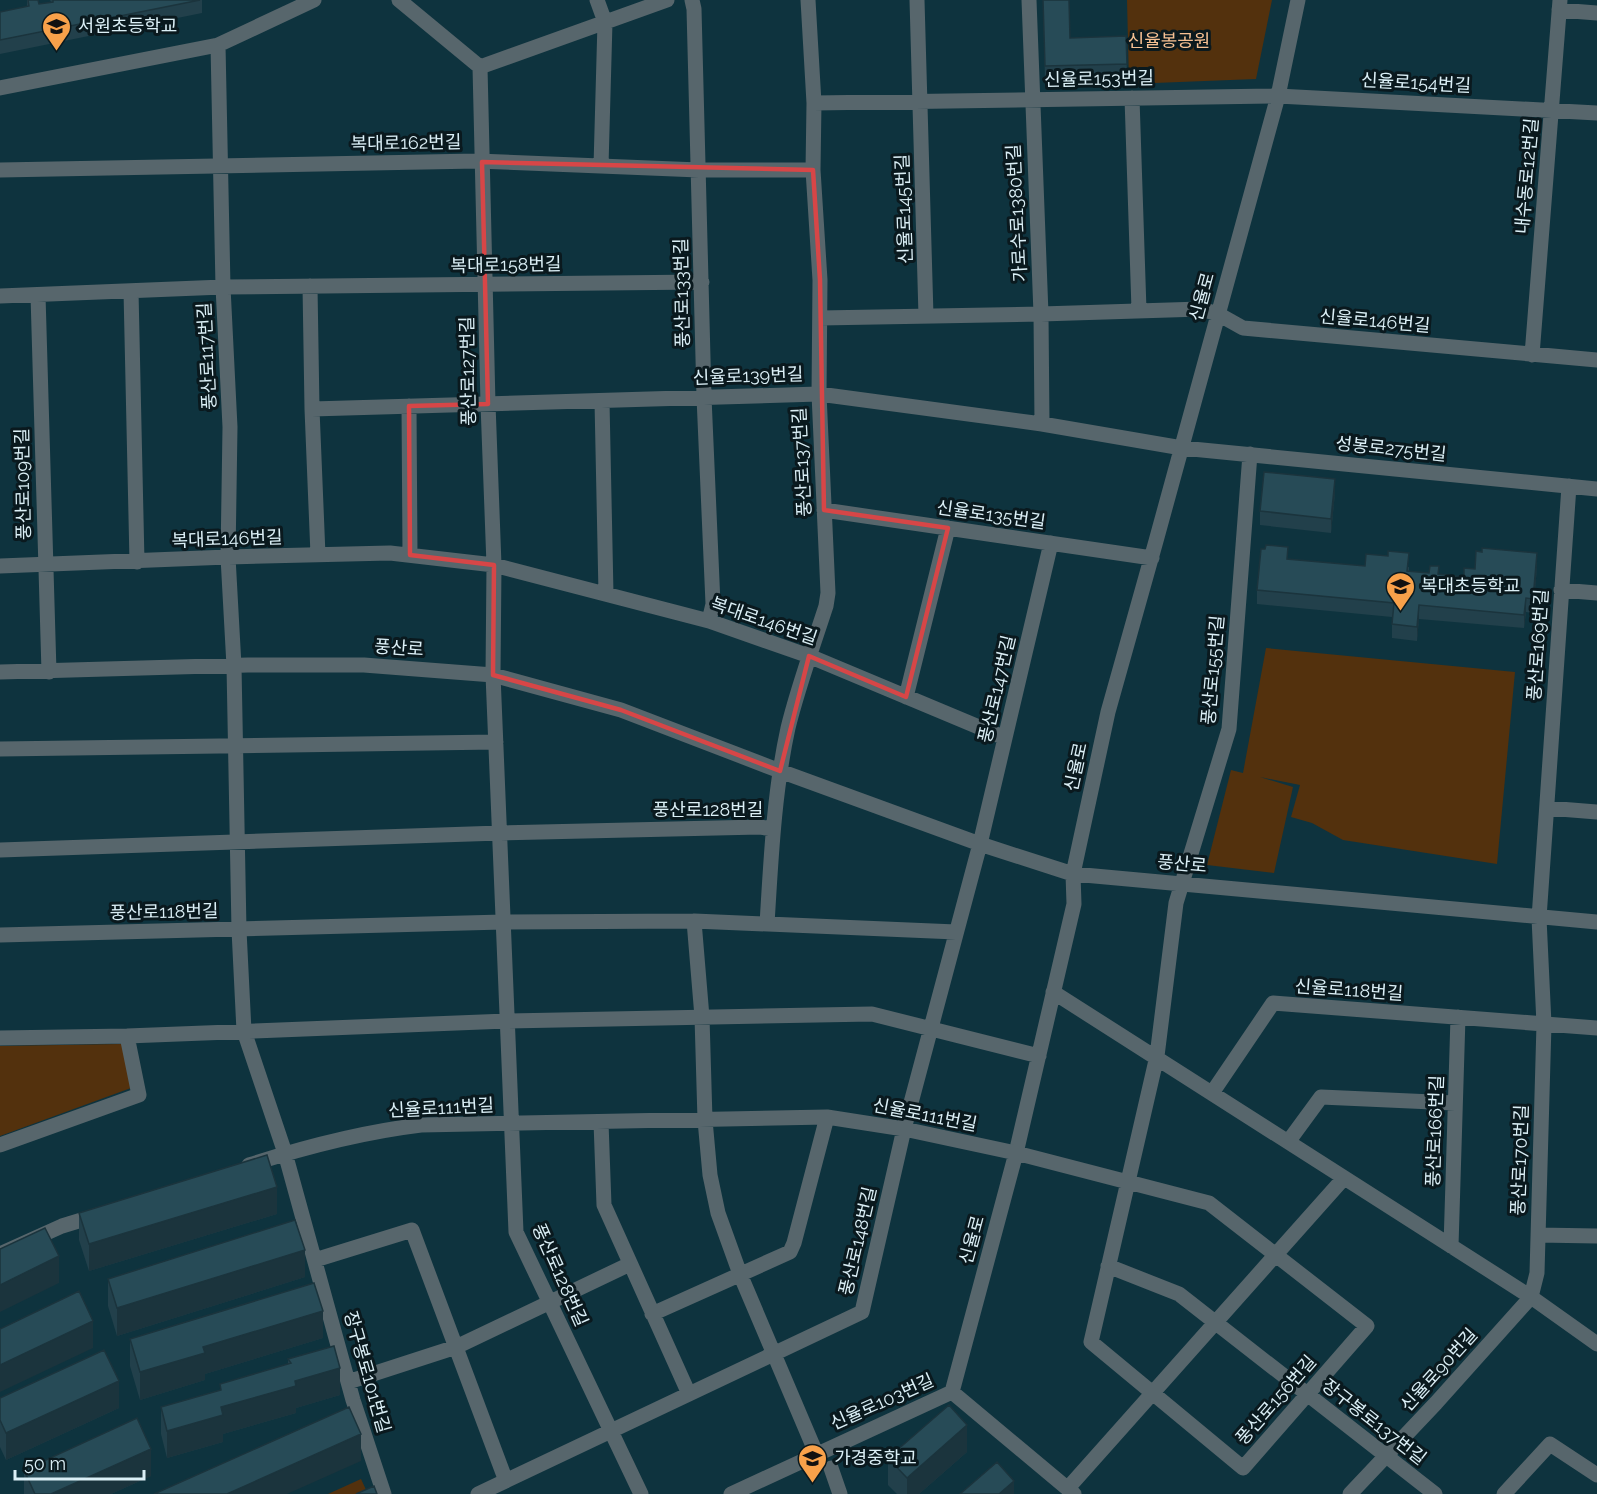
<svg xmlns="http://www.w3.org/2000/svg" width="1597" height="1494" viewBox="0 0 1597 1494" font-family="Raleway,'Noto Sans KR',sans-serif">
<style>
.green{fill:#53310d}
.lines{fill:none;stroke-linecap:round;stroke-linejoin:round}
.minor{stroke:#57666c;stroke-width:15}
.wall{fill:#22404b}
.shaded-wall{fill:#1b343d}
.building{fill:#274b57;stroke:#1b343d;stroke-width:1.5}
.marked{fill:none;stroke:#d74647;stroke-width:4.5;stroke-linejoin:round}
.labels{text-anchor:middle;stroke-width:6;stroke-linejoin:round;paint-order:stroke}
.poi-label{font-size:18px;fill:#dbeff6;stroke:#0a191e;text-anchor:start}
.park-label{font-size:18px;fill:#f7c193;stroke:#0a191e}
.street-label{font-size:18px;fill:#dbeff6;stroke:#0a191e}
</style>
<rect width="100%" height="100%" fill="#0e333e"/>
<!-- green -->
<path class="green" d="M1127 0H1272L1256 79 1129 84Z
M1266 648 1515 672 1497 864 1343 840 1312 823 1291 817 1300 785 1260 777 1293 787 1274 873 1207 865 1231 770 1243 773Z
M122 1044 131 1088 0 1136V1046Z
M361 1479 368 1494H328Z"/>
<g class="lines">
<!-- minor -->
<path class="minor" d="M399 0 480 67 667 0
M597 0 605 22 601 166
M692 0 694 9 704 397 713 604 709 621
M917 0 926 316
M1029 0 1041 314 1042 424
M1559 10 1597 13
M218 45 223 287 230 427 228 557 234 666 239 930 244 1031 285 1153 353 1400 384 1494
M480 67 488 404 494 565 493 675 516 1232 641 1494
M0 88 218 45 314 0
M1132 98 1139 310
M814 103 1278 96 1597 113
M0 170 477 161 699 170H813
M310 286 312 409 318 555
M131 291 137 562
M38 295 49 672
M0 296 223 287 702 282
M820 318 1041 314 1201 309 1218 314 1243 328 1597 360
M1532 355 1560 0
M602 401 606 594
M409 406 410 555
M312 409 819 394 1042 424 1182 448 1597 489
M824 510 1152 558
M0 566 228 557 390 553 494 565 709 621 809 656 1005 738
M1561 590 1597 593
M0 672 248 665H364L493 675 621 710 780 771 980 844 1073 874 1597 922
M906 697 948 528
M0 749 496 742
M1547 808 1597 812
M0 850 500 833 760 827 773 829
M694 921 702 1017 705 1120 710 1175 718 1213 740 1274 816 1453
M767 924C771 859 774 792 788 728 798 687 813 646 826 606L828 593 819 394 820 280 813 170 814 103 808 0
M0 935 503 922 694 921 956 932
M1053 992 1531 1297 1597 1344
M0 1038 127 1036 507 1021 872 1014 1039 1056
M1212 1093 1273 1003 1597 1028
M601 1122 604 1205 689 1394
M1288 1142 1321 1097 1455 1103
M0 1145 139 1095 127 1036
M249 1165C305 1147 363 1132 421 1125L827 1117 904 1129 1016 1153 1209 1203 1367 1326 1243 1468 1091 1342 1157 1056 1176 903 1229 729 1250 454
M1538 1235 1597 1236
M1451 1246 1458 1017
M0 1254 62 1226 98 1215
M315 1260 412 1230 506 1481
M1108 1266 1179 1294 1435 1494
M652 1314 790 1252 794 1243 827 1117
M348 1382 456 1347 630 1264
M952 1392 1016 1153 1074 904 1073 874 1108 712 1156 541 1278 96 1298 0
M952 1392 1074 1494
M831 1468 840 1494
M1068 1488 1344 1178
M478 1494 862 1312 904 1129 980 844 1051 543
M731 1494 952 1392
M1350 1494 1436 1403 1531 1297 1537 1273 1544 1024 1539 918 1569 486
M1504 1494 1550 1444 1597 1475"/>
</g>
<!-- wall -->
<path class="wall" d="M27 0H38L39 4 51 2 50 0H202V13L0 54V12L27 7Z
M1043 0 1070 38 1126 36 1127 78 1045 80Z
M1335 493 1331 533 1260 525V511Z
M1288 559 1365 566 1409 567V571L1464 577 1475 569 1537 567 1533 613 1526 612 1524 628 1419 619 1417 641 1392 638V617L1257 604V590Z
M79 1213 277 1214 89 1271 79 1240Z
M305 1277 117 1336 108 1306V1279Z
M323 1338 205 1374V1380L140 1400 130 1366V1339Z
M288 1359 340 1395 296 1408V1413L223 1434V1442L167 1458 161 1434V1407L220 1390V1384L288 1364Z
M0 1398 119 1408 6 1460 0 1447Z
M967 1452 919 1494H897L888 1485V1458Z
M24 1470 151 1476 111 1494H24Z"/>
<!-- shaded-wall -->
<path class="shaded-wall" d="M1335 479V493L1331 533V519Z
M1537 553V567L1533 613V599Z
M1526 598V612L1524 628V615Z
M1419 605V619L1417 641V627Z
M277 1187V1214L89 1271V1244Z
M305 1250V1277L117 1336V1308Z
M59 1256V1283L0 1312V1285Z
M323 1311V1338L205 1374V1380L140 1400V1372L203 1347Z
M93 1321V1348L0 1392V1365Z
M340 1368V1395L296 1408V1413L223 1434V1442L167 1458V1431L221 1407 295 1381Z
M119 1381V1408L6 1460V1433Z
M967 1425V1452L919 1494H907V1478Z
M361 1434V1461L287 1494H227Z
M151 1449V1476L111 1494H51Z
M1014 1481V1494H999Z"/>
<!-- building -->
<path class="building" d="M28 0H38L39 4 53 2V0H200L0 40V12L29 6Z
M1043 0H1069L1070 38 1126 36 1127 64 1045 66Z
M1264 472 1335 479 1331 519 1260 511Z
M1266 545 1288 547 1287 559 1365 566 1366 554 1388 556V551L1409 553 1407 571 1429 573 1430 566H1439L1438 574 1464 577V568L1475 569 1476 551 1482 552V548L1537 553 1533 599 1526 598 1524 615 1419 605 1417 627 1392 624 1394 603 1257 590 1261 549H1265Z
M267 1155 277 1187 89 1244 79 1213Z
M295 1220 305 1250 117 1308 108 1279Z
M45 1228 59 1256 0 1285V1249Z
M314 1283 323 1311 203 1347 205 1353 140 1372 130 1339Z
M79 1291 93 1321 0 1365V1329Z
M334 1346 340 1368 295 1381 296 1386 221 1407 223 1415 167 1431 161 1407 221 1390 220 1384 291 1363 288 1359Z
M104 1350 119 1381 6 1433 0 1420V1398Z
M949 1405 967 1425 907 1478 888 1458Z
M349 1407 361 1434 227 1494H154Z
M137 1418 151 1449 51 1494H35L24 1470Z
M997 1462 1014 1481 999 1494H960Z
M374 1486 377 1494H356Z"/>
<!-- marked area -->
<path class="marked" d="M482 162 813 170 820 280 824 510 948 528 906 697 809 656 780 771 621 710 493 675 494 565 410 555 409 406 488 404Z"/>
<!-- icons -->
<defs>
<symbol id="school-pin" viewBox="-11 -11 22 30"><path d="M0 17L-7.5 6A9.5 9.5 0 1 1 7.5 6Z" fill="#f8a14a" stroke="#0a191e"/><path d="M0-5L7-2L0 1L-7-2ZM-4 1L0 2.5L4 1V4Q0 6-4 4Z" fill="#111"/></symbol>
</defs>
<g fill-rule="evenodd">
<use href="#school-pin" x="40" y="10" width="33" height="45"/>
<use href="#school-pin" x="1384" y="570" width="33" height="45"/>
<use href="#school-pin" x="796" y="1442" width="33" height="45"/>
</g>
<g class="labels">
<!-- poi labels -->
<g class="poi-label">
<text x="78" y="32">서원초등학교</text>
<text x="1421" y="592">복대초등학교</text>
<text x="834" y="1464">가경중학교</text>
</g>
<!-- park labels -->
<g class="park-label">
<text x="1169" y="47">신율봉공원</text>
</g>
<!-- street labels -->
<g class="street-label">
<text transform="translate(1099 79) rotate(-1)" y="6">신율로153번길</text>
<text transform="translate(1416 83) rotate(3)" y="6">신율로154번길</text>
<text transform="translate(406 143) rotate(-1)" y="6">복대로162번길</text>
<text transform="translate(1527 176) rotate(-85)" y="6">내수동로12번길</text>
<text transform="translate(904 209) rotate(-92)" y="6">신율로145번길</text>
<text transform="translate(1017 213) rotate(-93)" y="6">가로수로1380번길</text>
<text transform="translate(506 265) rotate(-1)" y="6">복대로158번길</text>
<text transform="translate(682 293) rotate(-91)" y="6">풍산로133번길</text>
<text transform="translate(1202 297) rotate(-75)" y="6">신율로</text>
<text transform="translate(1375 321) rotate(5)" y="6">신율로146번길</text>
<text transform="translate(207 356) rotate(-93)" y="6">풍산로117번길</text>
<text transform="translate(468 371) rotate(-91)" y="6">풍산로127번길</text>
<text transform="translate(748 376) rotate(-2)" y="6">신율로139번길</text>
<text transform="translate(1391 449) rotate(6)" y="6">성봉로275번길</text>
<text transform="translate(802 462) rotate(-93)" y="6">풍산로137번길</text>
<text transform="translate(23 484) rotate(-91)" y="6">풍산로109번길</text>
<text transform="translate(991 515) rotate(8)" y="6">신율로135번길</text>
<text transform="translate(227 539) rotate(-2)" y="6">복대로146번길</text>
<text transform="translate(764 621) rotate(19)" y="6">복대로146번길</text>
<text transform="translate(1538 645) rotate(-86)" y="6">풍산로169번길</text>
<text transform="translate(399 648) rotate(4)" y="6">풍산로</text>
<text transform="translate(1213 670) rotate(-85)" y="6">풍산로155번길</text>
<text transform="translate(997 689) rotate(-77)" y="6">풍산로147번길</text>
<text transform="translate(1076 767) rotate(-78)" y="6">신율로</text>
<text x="708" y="816">풍산로128번길</text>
<text transform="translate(1182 864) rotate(5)" y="6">풍산로</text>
<text transform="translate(164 912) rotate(-1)" y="6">풍산로118번길</text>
<text transform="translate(1349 990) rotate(4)" y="6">신율로118번길</text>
<text transform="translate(441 1108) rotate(-3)" y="6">신율로111번길</text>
<text transform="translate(925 1115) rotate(11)" y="6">신율로111번길</text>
<text transform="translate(1435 1131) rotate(-88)" y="6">풍산로166번길</text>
<text transform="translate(1520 1160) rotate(-88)" y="6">풍산로170번길</text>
<text transform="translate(972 1240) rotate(-75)" y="6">신율로</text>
<text transform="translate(858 1241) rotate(-77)" y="6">풍산로148번길</text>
<text transform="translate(560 1275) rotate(66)" y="6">풍산로128번길</text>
<text transform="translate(1439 1370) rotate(-48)" y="6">신율로90번길</text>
<text transform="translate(367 1372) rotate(74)" y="6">장구봉로101번길</text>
<text transform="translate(1276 1400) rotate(-49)" y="6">풍산로156번길</text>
<text transform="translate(882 1402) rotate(-24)" y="6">신율로103번길</text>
<text transform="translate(1374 1422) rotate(38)" y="6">장구봉로137번길</text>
</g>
</g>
<!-- scale -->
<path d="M15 1470v9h129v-9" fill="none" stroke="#dbeff6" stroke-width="3"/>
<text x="24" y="1470" font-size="18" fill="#dbeff6" stroke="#0a191e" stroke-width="4.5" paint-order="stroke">50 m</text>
</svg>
